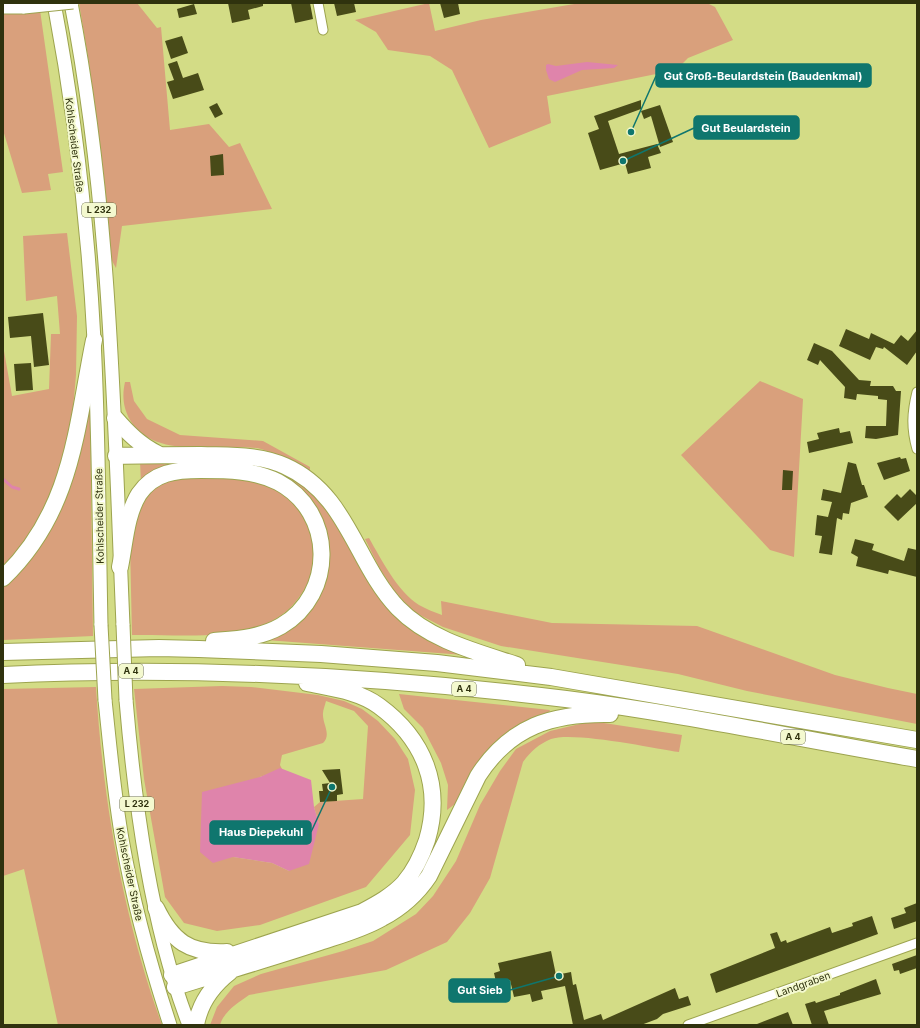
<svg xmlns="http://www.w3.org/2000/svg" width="920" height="1028" viewBox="0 0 920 1028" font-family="Inter,sans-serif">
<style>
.green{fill:#d9a07c;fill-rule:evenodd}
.water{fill:#df84ab}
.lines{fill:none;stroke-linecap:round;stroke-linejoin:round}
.stream{stroke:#df84ab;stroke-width:3}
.building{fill:#484b18}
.minor-casing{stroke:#9da44f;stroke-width:11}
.tertiary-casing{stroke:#9da44f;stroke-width:13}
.primary-casing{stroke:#9da44f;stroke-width:15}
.motorway-casing{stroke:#9da44f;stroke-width:18}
.minor{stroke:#fff;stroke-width:9}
.tertiary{stroke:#fff;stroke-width:11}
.primary{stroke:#fff;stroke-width:13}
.motorway{stroke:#fff;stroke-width:16}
.tertiary-bridge-casing{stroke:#9da44f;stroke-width:13;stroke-linecap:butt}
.primary-bridge-casing{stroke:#9da44f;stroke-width:15;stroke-linecap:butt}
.tertiary-bridge{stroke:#fff;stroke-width:11}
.primary-bridge{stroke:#fff;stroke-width:13}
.labels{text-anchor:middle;stroke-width:4;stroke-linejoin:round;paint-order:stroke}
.shield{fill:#f4f9cf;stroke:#6a6e48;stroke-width:1}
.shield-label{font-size:9px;font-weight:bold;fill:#2f320e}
.street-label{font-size:10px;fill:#2f320e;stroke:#f4f9cf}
.leader{fill:none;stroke:#0f766e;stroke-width:1.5}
.callout-dot{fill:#0f766e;stroke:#f4f9cf;stroke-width:1.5}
.callout{fill:#0f766e;stroke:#0f766e;stroke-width:1.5}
.callout-label{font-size:11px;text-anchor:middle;font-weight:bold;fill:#fff}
</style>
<rect width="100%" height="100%" fill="#d3dc86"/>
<!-- green -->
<path class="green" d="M3 3H39L63 172 48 174 51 190 22 193 3 130Z
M79 3H137L157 28 161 27 170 130 209 124 229 147 240 143 272 209 122 226 116 268 111 259 89 63Z
M429 3 435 31 481 20 580 3H707L715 7 733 40 688 58 676 70 547 96 551 123 489 148 452 70 430 56 388 50 376 32 355 20Z
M67 233 77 316 76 375 71 432 51 498 34 533 3 569V312L4 351 12 396 49 389 51 334H60L57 296 26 301 23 236Z
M760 381 803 399 794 557 770 550 681 455Z
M125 382H130L134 401 147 419 180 435 263 441 310 467V471C298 466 267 449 256 448 220 444 153 460 130 420 123 407 122 396 125 382Z
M87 405H90L93 636 3 640V586L37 546Z
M140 461 249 462 288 473 323 502 370 581 464 655 266 640 319 593 315 510 248 467 141 483Z
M179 476C206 477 238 473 264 482 295 494 320 528 315 562 314 567 314 573 312 577 310 582 306 585 304 590 297 601 289 611 277 618 238 642 175 634 132 635L130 545 141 506 144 499 157 484Z
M369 538C381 559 398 592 419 605 426 609 434 612 442 615L441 601 552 623 697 626 835 675 888 688 917 694V724L747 691 678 674 501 646 443 627 414 612 395 592 380 569 365 539Z
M222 686 251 687 318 695 344 701 362 709 378 721 395 739 408 759 415 790 410 835 366 887 260 925 217 931 184 923 165 897 144 779 134 689ZM326 701 354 711 368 726 363 799 320 802 314 807 319 824 289 871 272 863 233 857 260 777 282 769 280 765 282 755 323 743C332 734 322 724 323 713 323 710 325 705 326 701Z
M96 687C103 802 123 917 162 1025H58L24 869 3 876V689Z
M399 694 550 710 548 714 474 772 466 781 455 804 447 810 448 785 441 763 423 728 404 709Z
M584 723H604L682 735 679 752C653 748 572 731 551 739 539 744 531 751 523 762L490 878 470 913 447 942 386 970 249 995C238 1003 224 1011 220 1025H210L217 1007 234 986 261 974 343 951 373 941 416 914 433 896 456 861 480 805 500 771 516 749 550 731Z"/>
<!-- water -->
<path class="water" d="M587 62 618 65 614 68 582 70 555 82 549 79 546 70V65L548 64 556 66Z
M280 768 311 780 314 807 319 824 309 864 289 871 272 863 233 857 213 863 200 852 202 792 260 777Z"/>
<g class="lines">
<!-- stream -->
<path class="stream" d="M3 479 12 487 19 489"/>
</g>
<!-- building -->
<path class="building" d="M228 3H263V6L248 10 250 19 232 23Z
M291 3H310L313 19 295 23Z
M334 3H354L356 12 337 16Z
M440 3H458L460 14 444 18Z
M194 4 197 14 179 18 177 9Z
M182 36 188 53 171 59 165 41Z
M177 61 183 78 198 73 204 90 173 99 167 82 174 80 168 64Z
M641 100V109L608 121 619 154 657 144 661 153 648 157 651 168 628 174 625 163 600 170 588 133 599 129 594 116Z
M217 103 223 114 215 118 209 107Z
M660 105 673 142 660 147 651 116 644 119 641 111Z
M223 154 224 175 211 176 210 156Z
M43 313 49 365 34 367 31 336 10 338 8 317Z
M846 329 869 339 871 333 894 344 901 335 908 341 917 330V351L907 365 884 347 883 349 876 347 870 360 839 346Z
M814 343 832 351 859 380 871 381 870 386H893L896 391H901L898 435 876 439 865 438 866 426H886L887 400 878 399V396L857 394 856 400 844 398 845 387 820 360 818 365 807 360Z
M31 363 33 390 16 391 14 364Z
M839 428 840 433 850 431 853 443 809 453 807 442 819 439 817 433Z
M900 457 901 459 906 458 910 471 884 480 877 463Z
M848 462 856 464 862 485H864L868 497 851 503 849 514 843 513 842 520 837 518 832 555 819 553 822 536 815 535 817 515 828 517 832 502 821 500 823 489 841 493Z
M783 470 793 471 792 490H782Z
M910 489 917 496V503L898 521 884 507 897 494 901 498Z
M855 539 874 544 872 550 904 561 908 548 917 550V577L889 570 888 574 856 566 858 557 851 553Z
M340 769 343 794 337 795V801L320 802 319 791H323L322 784 330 783 322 770Z
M917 903V921L894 929 891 918 906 913 904 908Z
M872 916 878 934 716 993 710 974 775 948 770 934 777 932 781 942 786 940 787 943 830 927 832 933 853 926 852 923Z
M551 951 556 975 571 972 573 985 576 984 584 1020 601 1014 603 1020 675 988 679 999 688 996 691 1005 663 1014 657 1019 641 1025H573L565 986 541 991 543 999 532 1002 530 994 514 997 510 980 496 982 494 973 500 971 498 963Z
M917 955V968L900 974 899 970 894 971 892 964Z
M876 979 881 994 824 1011 829 1025H812L805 1004 815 1001 816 1003 840 995V993Z
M788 1012 793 1025H757V1024Z"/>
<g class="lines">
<defs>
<path id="minor" d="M318 3 323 30
M917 392C912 412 911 428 917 449
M688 1025 917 943"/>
<path id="tertiary" d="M3 8H24"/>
<path id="primary" d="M54 3C75 114 88 227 94 340 99 435 99 530 101 625
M71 3C111 208 114 417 123 625
M105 700C110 747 114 793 122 839 133 902 150 964 170 1025
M126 700C135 806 151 926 189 1025"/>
<path id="motorway" d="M115 418C128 433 140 445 158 454
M116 456C145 455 173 455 201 455 229 456 259 454 285 466 348 494 355 563 398 608 429 640 477 652 517 665
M120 567C125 543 126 515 139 494 154 472 176 470 201 470 227 470 254 470 278 482 335 512 336 594 281 626 260 638 237 639 214 641
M3 578C73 511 76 428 94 340
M3 652 159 648 199 649 321 654 437 663 551 677 917 740
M3 675C192 666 378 676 566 699 684 714 800 739 917 759
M156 908C172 941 189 954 227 952
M172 975 362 912C377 904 392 896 404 883 415 870 422 855 427 840 443 786 424 739 379 706 359 691 331 688 307 683
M175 987C223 972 272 958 320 942 341 935 363 929 382 918 401 908 417 894 429 876L478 776C510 726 553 713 610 714
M196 1025C200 1002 212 986 230 972"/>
</defs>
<!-- minor casing -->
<use href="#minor" class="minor-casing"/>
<!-- tertiary casing -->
<use href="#tertiary" class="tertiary-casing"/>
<!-- primary casing -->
<use href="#primary" class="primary-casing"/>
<!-- motorway casing -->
<use href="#motorway" class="motorway-casing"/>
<!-- minor -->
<use href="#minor" class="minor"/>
<!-- tertiary -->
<use href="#tertiary" class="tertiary"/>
<!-- primary -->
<use href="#primary" class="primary"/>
<!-- motorway -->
<use href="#motorway" class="motorway"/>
<defs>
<path id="tertiary-bridge" d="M24 8 73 3"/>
<path id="primary-bridge" d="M101 625 105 700
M123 625 126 700"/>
</defs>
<!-- tertiary-bridge casing -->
<use href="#tertiary-bridge" class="tertiary-bridge-casing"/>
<!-- primary-bridge casing -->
<use href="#primary-bridge" class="primary-bridge-casing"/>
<!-- tertiary-bridge -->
<use href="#tertiary-bridge" class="tertiary-bridge"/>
<!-- primary-bridge -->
<use href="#primary-bridge" class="primary-bridge"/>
</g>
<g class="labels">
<!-- shield labels -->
<g class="shield">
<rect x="82" y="203" width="34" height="14" rx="3"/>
<rect x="119" y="664" width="24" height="14" rx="3"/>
<rect x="452" y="682" width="24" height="14" rx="3"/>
<rect x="781" y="730" width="24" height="14" rx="3"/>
<rect x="120" y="797" width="34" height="14" rx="3"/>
</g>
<g class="shield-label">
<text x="99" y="213">L 232</text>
<text x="131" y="674">A 4</text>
<text x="464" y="692">A 4</text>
<text x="793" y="740">A 4</text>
<text x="137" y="807">L 232</text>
</g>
<!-- street labels -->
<g class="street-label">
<text transform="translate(75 145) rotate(83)" y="4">Kohlscheider Straße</text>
<text transform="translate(99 516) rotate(-91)" y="4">Kohlscheider Straße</text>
<text transform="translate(130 874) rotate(78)" y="4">Kohlscheider Straße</text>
<text transform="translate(803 984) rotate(-20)" y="4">Landgraben</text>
</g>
</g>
<!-- callouts -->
<path class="leader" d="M631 132L656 76M623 161L694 128M332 787L311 832M559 976L510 990"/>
<g class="callout-dot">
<circle cx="631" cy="132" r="4"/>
<circle cx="623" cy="161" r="4"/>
<circle cx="332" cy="787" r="4"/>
<circle cx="559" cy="976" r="4"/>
</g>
<g class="callout">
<rect x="656" y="64" width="215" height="23" rx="4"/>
<rect x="694" y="116" width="105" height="23" rx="4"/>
<rect x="210" y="821" width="101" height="23" rx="4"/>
<rect x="449" y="979" width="61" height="23" rx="4"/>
</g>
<g class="callout-label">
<text x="763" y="80">Gut Groß-Beulardstein (Baudenkmal)</text>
<text x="746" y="132">Gut Beulardstein</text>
<text x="261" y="836">Haus Diepekuhl</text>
<text x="480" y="994">Gut Sieb</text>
</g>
<!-- border -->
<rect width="920" height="1028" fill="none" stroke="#2f320e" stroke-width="8"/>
</svg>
